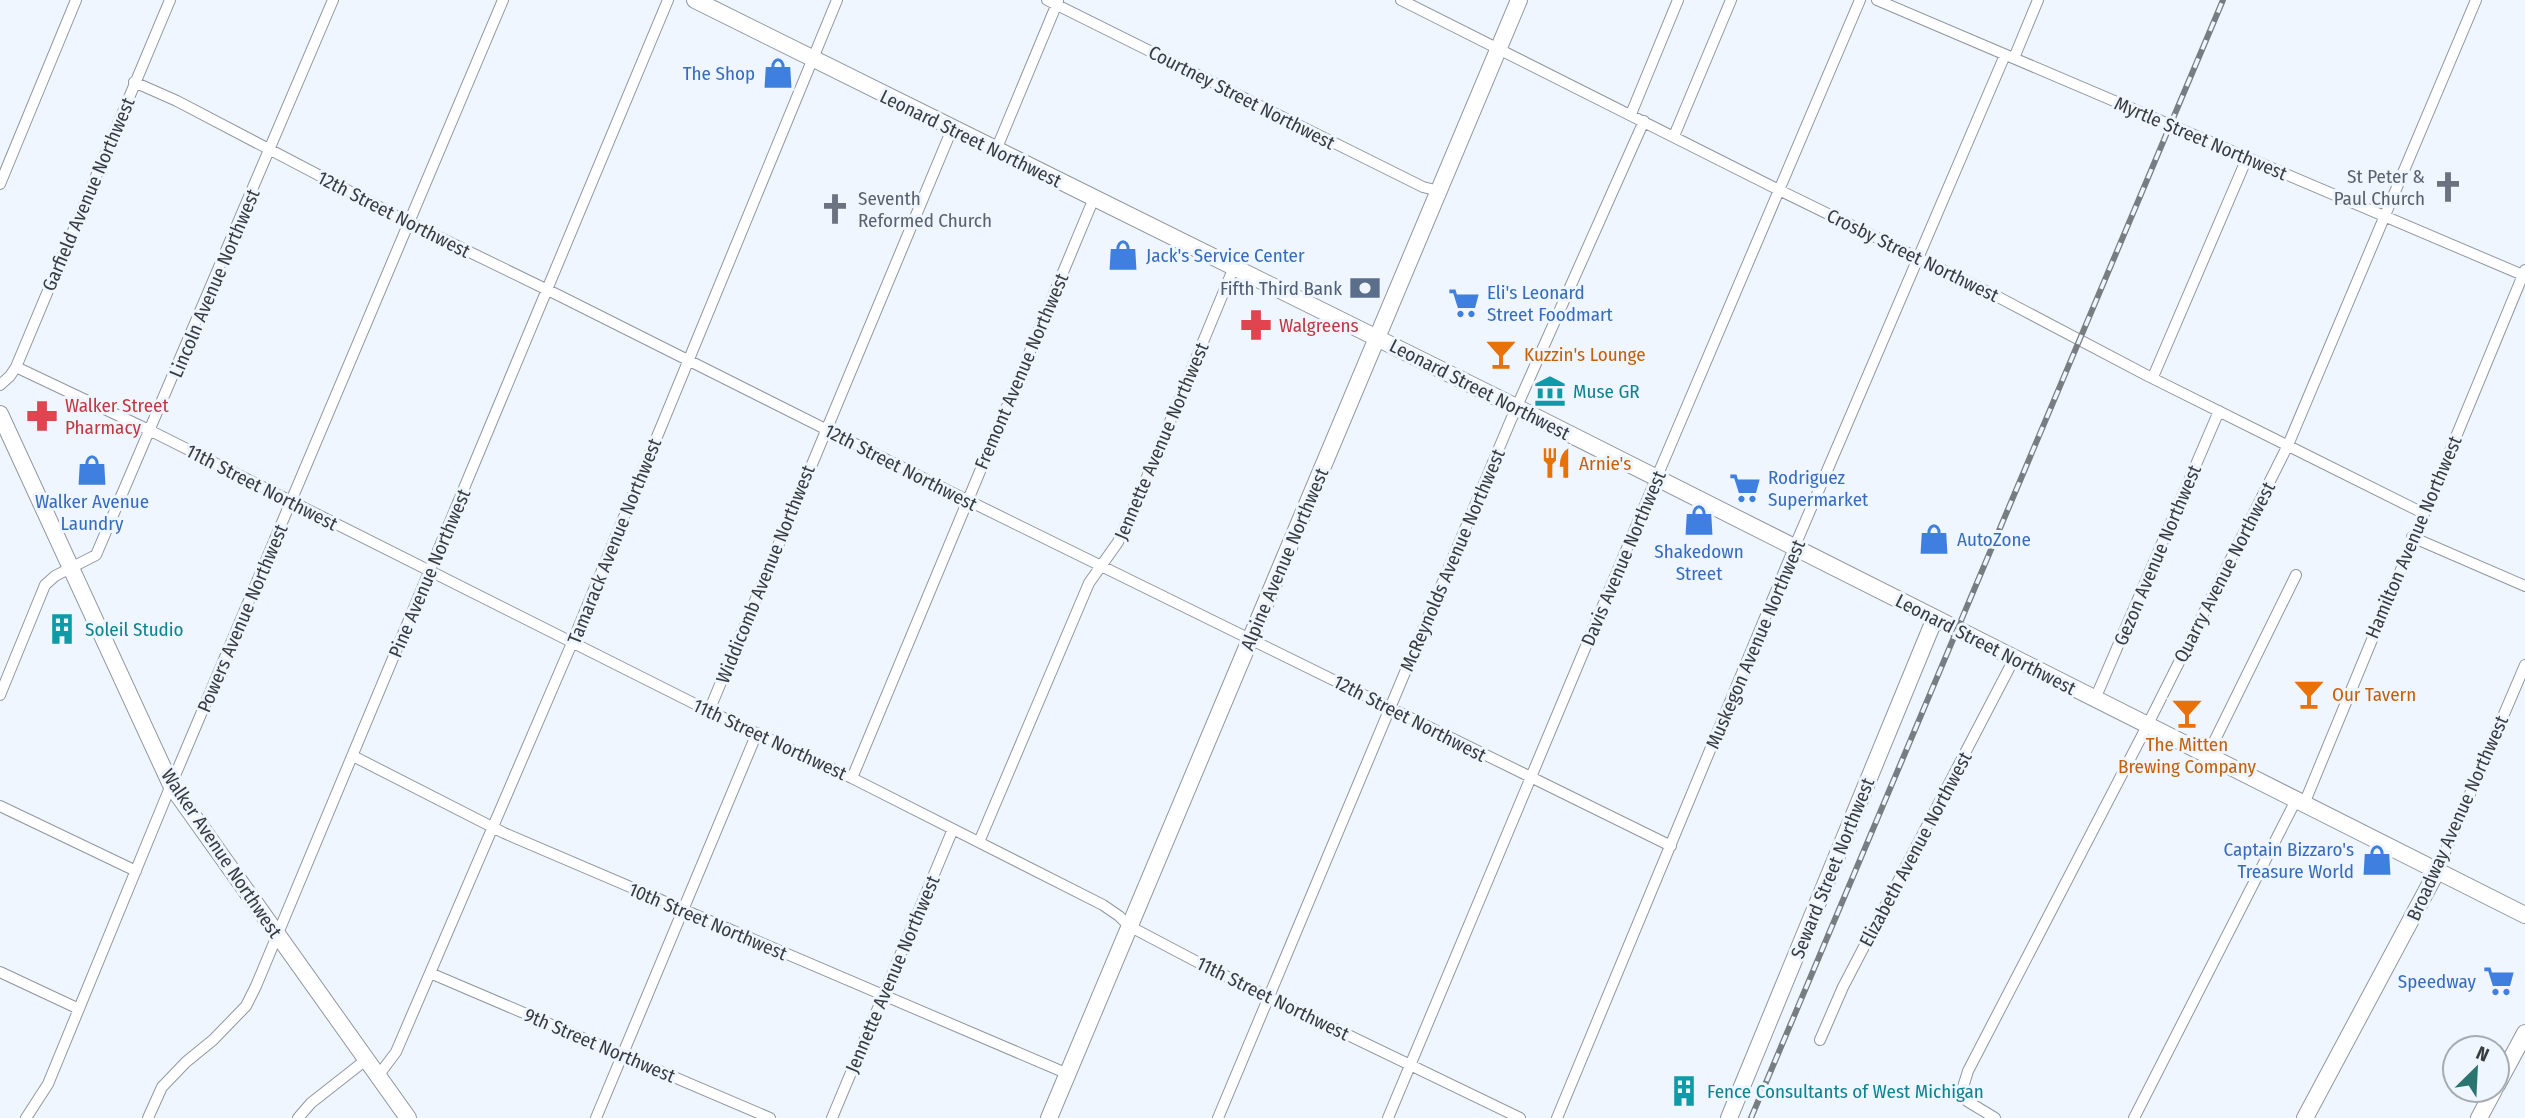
<svg xmlns="http://www.w3.org/2000/svg" width="2525" height="1118" viewBox="0 0 2525 1118" font-family="'Fira Sans Condensed',sans-serif">
<style>
.lines{fill:none;stroke-linecap:round;stroke-linejoin:round}
.street-casing{stroke:#91979f;stroke-width:12}
.secondary-casing{stroke:#91979f;stroke-width:18}
.street{stroke:#fff;stroke-width:10}
.secondary{stroke:#fff;stroke-width:16}
.rail-casing{stroke:#787d82;stroke-width:6}
.rail{stroke:#eff6ff;stroke-width:3.5;stroke-dasharray:10;stroke-linecap:butt}
.labels{text-anchor:middle;stroke-width:6;stroke-linejoin:round;paint-order:stroke}
.shop-label{font-size:19px;fill:#366cbe;stroke:#eff6ff;text-anchor:start}
.street-label{font-size:19px;fill:#393c3f;stroke:#eff6ff}
.worship-label{font-size:19px;fill:#5b616d;stroke:#eff6ff;text-anchor:end}
.service-label{font-size:19px;fill:#4e5e75;stroke:#eff6ff;text-anchor:end}
.health-label{font-size:19px;fill:#be3a42;stroke:#eff6ff;text-anchor:start}
.food-label{font-size:19px;fill:#c56008;stroke:#eff6ff;text-anchor:start}
.culture-label{font-size:19px;fill:#0d838f;stroke:#eff6ff;text-anchor:start}
</style>
<rect width="100%" height="100%" fill="#eff6ff"/>
<g class="lines">
<defs>
<path id="street" d="M1047 0 1423 187 1439 191
M1401 0 1779 190 2000 298 2148 376 2423 513
M1877 0 2525 276
M2014 58 2038 0
M134 82 177 101 410 223 560 296 967 500 1671 846
M1631 114 1678 0
M1674 136 1731 0
M996 150 1058 1
M0 184 76 0
M16 367 151 431 709 711 852 778 1103 905 1119 916 1129 926 1203 965 1520 1118
M2153 377 2247 158
M0 385 10 376 16 367 170 0
M2412 537 2525 586
M0 695 45 585 55 576 96 555 333 0
M2095 699 2219 411
M709 711 952 129
M353 756 504 833 1068 1074
M2207 756 2296 575
M852 778 1094 198
M2304 804 2525 270
M0 806 136 871
M979 842 1089 583 1118 542 1140 494 1234 267
M2437 871 2525 665
M0 972 79 1009
M430 973 770 1118
M1820 1040 1843 987 2014 659
M378 1076 396 1052 572 643 837 0
M26 1118 48 1084 171 785 503 0
M148 1118 162 1087 186 1062 213 1040 246 1006 256 986 668 0
M298 1118 311 1103 367 1059
M596 1118 757 733
M832 1118 953 829
M1218 1118 1510 422 1644 121
M1388 1118 1656 479 1860 0
M1557 1118 1794 548 2005 55
M1995 1118 1967 1101 1963 1087 1968 1071 2147 726 2288 445 2476 0
M2134 1118 2296 800"/>
<path id="secondary" d="M695 0 1504 401 2525 915
M0 414 171 785 408 1118
M2497 1085 2525 1033
M1049 1118 1519 0
M1729 1118 1935 618
M2305 1118 2437 871
M2479 1118 2494 1090"/>
</defs>
<!-- street casing -->
<use href="#street" class="street-casing"/>
<!-- secondary casing -->
<use href="#secondary" class="secondary-casing"/>
<!-- street -->
<use href="#street" class="street"/>
<!-- secondary -->
<use href="#secondary" class="secondary"/>
<defs>
<path id="rail" d="M1751 1118 2223 0"/>
</defs>
<!-- rail casing -->
<use href="#rail" class="rail-casing"/>
<!-- rail -->
<use href="#rail" class="rail"/>
</g>
<!-- icons -->
<defs>
<symbol id="shop-bare" viewBox="-9 -9 18 18"><path d="M-5-2.5h2.3a2.7 3.5 0 0 1 5.4 0H5L5.5 6h-11ZM-1.5-2.5h3a1.5 2.3 0 0 0-3 0Z" fill="#3f7fe0" stroke="#eff6ff" stroke-width="2.5" paint-order="stroke"/></symbol>
<symbol id="church-bare" viewBox="-9 -9 18 18"><path d="M-1.2-6h2.4v3.5h3.3v2.4h-3.3V6h-2.4V-.1h-3.3v-2.4h3.3Z" fill="#6b7280" stroke="#eff6ff" stroke-width="2.5" paint-order="stroke"/></symbol>
<symbol id="bank-bare" viewBox="-9 -9 18 18"><path d="M-6-4H6V4H-6ZM0-2.3a2.3 2.3 0 1 0 0 4.6a2.3 2.3 0 1 0 0-4.6Z" fill="#5c6f8a" stroke="#eff6ff" stroke-width="2.5" paint-order="stroke"/></symbol>
<symbol id="supermarket-bare" viewBox="-9 -9 18 18"><path d="M-6-5.5h2.5l.6 2H6L4.5 2H-2.5L-4.4-4H-6ZM-1.5 3.2a1.3 1.3 0 1 0 .1 0ZM3 3.2a1.3 1.3 0 1 0 .1 0Z" fill="#3f7fe0" stroke="#eff6ff" stroke-width="2.5" paint-order="stroke"/></symbol>
<symbol id="pharmacy-bare" viewBox="-9 -9 18 18"><path d="M-2-6h4v4h4v4h-4v4h-4v-4h-4v-4h4Z" fill="#e0444e" stroke="#eff6ff" stroke-width="2.5" paint-order="stroke"/></symbol>
<symbol id="bar-bare" viewBox="-9 -9 18 18"><path d="M-6-5H6L.8 .8V4.5H3.5V6h-7V4.5H-.8V.8Z" fill="#e8710a" stroke="#eff6ff" stroke-width="2.5" paint-order="stroke"/></symbol>
<symbol id="museum-bare" viewBox="-9 -9 18 18"><path d="M0-6L6-3V-2H-6V-3ZM-5-1h2V3h-2ZM-1-1h2V3h-2ZM3-1h2V3H3ZM-6 4H6V6H-6Z" fill="#0f9aa8" stroke="#eff6ff" stroke-width="2.5" paint-order="stroke"/></symbol>
<symbol id="restaurant-bare" viewBox="-9 -9 18 18"><path d="M-5-6h1v4h1v-4h1v4h1v-4h1v5L-1.5 .5V6h-2V.5L-5-1ZM5-6V6H3V1.5H1.5Q1.5-4 5-6Z" fill="#e8710a" stroke="#eff6ff" stroke-width="2.5" paint-order="stroke"/></symbol>
<symbol id="building-bare" viewBox="-9 -9 18 18"><path d="M-4-6H4V6H1V3H-1V6H-4ZM-2.5-4.3h1.7v1.8h-1.7ZM.8-4.3h1.7v1.8H.8ZM-2.5-1h1.7V.8h-1.7ZM.8-1h1.7V.8H.8Z" fill="#0f9aa8" stroke="#eff6ff" stroke-width="2.5" paint-order="stroke"/></symbol>
</defs>
<g fill-rule="evenodd">
<use href="#shop-bare" x="756" y="51" width="44" height="44"/>
<use href="#church-bare" x="2426" y="165" width="44" height="44"/>
<use href="#church-bare" x="813" y="187" width="44" height="44"/>
<use href="#shop-bare" x="1101" y="233" width="44" height="44"/>
<use href="#bank-bare" x="1343" y="266" width="44" height="44"/>
<use href="#supermarket-bare" x="1442" y="281" width="44" height="44"/>
<use href="#pharmacy-bare" x="1234" y="303" width="44" height="44"/>
<use href="#bar-bare" x="1479" y="332" width="44" height="44"/>
<use href="#museum-bare" x="1528" y="369" width="44" height="44"/>
<use href="#pharmacy-bare" x="20" y="394" width="44" height="44"/>
<use href="#restaurant-bare" x="1534" y="441" width="44" height="44"/>
<use href="#shop-bare" x="70" y="448" width="44" height="44"/>
<use href="#supermarket-bare" x="1723" y="466" width="44" height="44"/>
<use href="#shop-bare" x="1677" y="498" width="44" height="44"/>
<use href="#shop-bare" x="1912" y="517" width="44" height="44"/>
<use href="#building-bare" x="40" y="607" width="44" height="44"/>
<use href="#bar-bare" x="2287" y="672" width="44" height="44"/>
<use href="#bar-bare" x="2165" y="691" width="44" height="44"/>
<use href="#shop-bare" x="2355" y="838" width="44" height="44"/>
<use href="#supermarket-bare" x="2477" y="959" width="44" height="44"/>
<use href="#building-bare" x="1662" y="1069" width="44" height="44"/>
</g>
<g class="labels">
<!-- shop labels -->
<g class="shop-label">
<text x="755" y="80" text-anchor="end">The Shop</text>
<text x="1146" y="262">Jack's Service Center</text>
<text x="1487" y="299">Eli's Leonard<tspan x="1487" dy="22">Street Foodmart</tspan></text>
<text x="1768" y="484">Rodriguez<tspan x="1768" dy="22">Supermarket</tspan></text>
<text x="92" y="508" text-anchor="middle">Walker Avenue<tspan x="92" dy="22">Laundry</tspan></text>
<text x="1957" y="546">AutoZone</text>
<text x="1699" y="558" text-anchor="middle">Shakedown<tspan x="1699" dy="22">Street</tspan></text>
<text x="2354" y="856" text-anchor="end">Captain Bizzaro's<tspan x="2354" dy="22">Treasure World</tspan></text>
<text x="2476" y="988" text-anchor="end">Speedway</text>
</g>
<!-- street labels -->
<g class="street-label">
<text transform="translate(1242 97) rotate(27)" y="7">Courtney Street Northwest</text>
<text transform="translate(971 138) rotate(26)" y="7">Leonard Street Northwest</text>
<text transform="translate(2201 138) rotate(23)" y="7">Myrtle Street Northwest</text>
<text transform="translate(88 194) rotate(-67)" y="7">Garfield Avenue Northwest</text>
<text transform="translate(394 214) rotate(27)" y="7">12th Street Northwest</text>
<text transform="translate(1913 255) rotate(26)" y="7">Crosby Street Northwest</text>
<text transform="translate(214 283) rotate(-67)" y="7">Lincoln Avenue Northwest</text>
<text transform="translate(1021 371) rotate(-67)" y="7">Fremont Avenue Northwest</text>
<text transform="translate(1480 389) rotate(27)" y="7">Leonard Street Northwest</text>
<text transform="translate(1161 441) rotate(-67)" y="7">Jennette Avenue Northwest</text>
<text transform="translate(901 467) rotate(27)" y="7">12th Street Northwest</text>
<text transform="translate(262 487) rotate(27)" y="7">11th Street Northwest</text>
<text transform="translate(2413 537) rotate(-67)" y="7">Hamilton Avenue Northwest</text>
<text transform="translate(614 541) rotate(-68)" y="7">Tamarack Avenue Northwest</text>
<text transform="translate(2157 555) rotate(-67)" y="7">Gezon Avenue Northwest</text>
<text transform="translate(1623 558) rotate(-67)" y="7">Davis Avenue Northwest</text>
<text transform="translate(1284 559) rotate(-67)" y="7">Alpine Avenue Northwest</text>
<text transform="translate(1452 560) rotate(-67)" y="7">McReynolds Avenue Northwest</text>
<text transform="translate(2224 572) rotate(-63)" y="7">Quarry Avenue Northwest</text>
<text transform="translate(429 573) rotate(-67)" y="7">Pine Avenue Northwest</text>
<text transform="translate(765 574) rotate(-68)" y="7">Widdicomb Avenue Northwest</text>
<text transform="translate(242 618) rotate(-67)" y="7">Powers Avenue Northwest</text>
<text transform="translate(1755 644) rotate(-67)" y="7">Muskegon Avenue Northwest</text>
<text transform="translate(1986 644) rotate(27)" y="7">Leonard Street Northwest</text>
<text transform="translate(1410 718) rotate(27)" y="7">12th Street Northwest</text>
<text transform="translate(770 739) rotate(25)" y="7">11th Street Northwest</text>
<text transform="translate(2457 818) rotate(-66)" y="7">Broadway Avenue Northwest</text>
<text transform="translate(1915 849) rotate(-62)" y="7">Elizabeth Avenue Northwest</text>
<text transform="translate(222 853) rotate(56)" y="7">Walker Avenue Northwest</text>
<text transform="translate(1832 868) rotate(-68)" y="7">Seward Street Northwest</text>
<text transform="translate(708 921) rotate(23)" y="7">10th Street Northwest</text>
<text transform="translate(892 974) rotate(-67)" y="7">Jennette Avenue Northwest</text>
<text transform="translate(1273 998) rotate(26)" y="7">11th Street Northwest</text>
<text transform="translate(600 1045) rotate(23)" y="7">9th Street Northwest</text>
</g>
<!-- worship labels -->
<g class="worship-label">
<text x="2425" y="183">St Peter &amp;<tspan x="2425" dy="22">Paul Church</tspan></text>
<text x="858" y="205" text-anchor="start">Seventh<tspan x="858" dy="22">Reformed Church</tspan></text>
</g>
<!-- service labels -->
<g class="service-label">
<text x="1342" y="295">Fifth Third Bank</text>
</g>
<!-- health labels -->
<g class="health-label">
<text x="1279" y="332">Walgreens</text>
<text x="65" y="412">Walker Street<tspan x="65" dy="22">Pharmacy</tspan></text>
</g>
<!-- food labels -->
<g class="food-label">
<text x="1524" y="361">Kuzzin's Lounge</text>
<text x="1579" y="470">Arnie's</text>
<text x="2332" y="701">Our Tavern</text>
<text x="2187" y="751" text-anchor="middle">The Mitten<tspan x="2187" dy="22">Brewing Company</tspan></text>
</g>
<!-- culture labels -->
<g class="culture-label">
<text x="1573" y="398">Muse GR</text>
<text x="85" y="636">Soleil Studio</text>
<text x="1707" y="1098">Fence Consultants of West Michigan</text>
</g>
</g>
<!-- north arrow -->
<g transform="translate(2476 1069) rotate(24)"><circle r="33" fill="#eff6ff" stroke="#a6acb2" stroke-width="2"/>
<path d="M0-5L12 26L0 18L-12 26Z" fill="#2b7571"/>
<text y="-10" font-size="19" font-weight="bold" text-anchor="middle" fill="#393c3f">N</text>
</g>
</svg>
